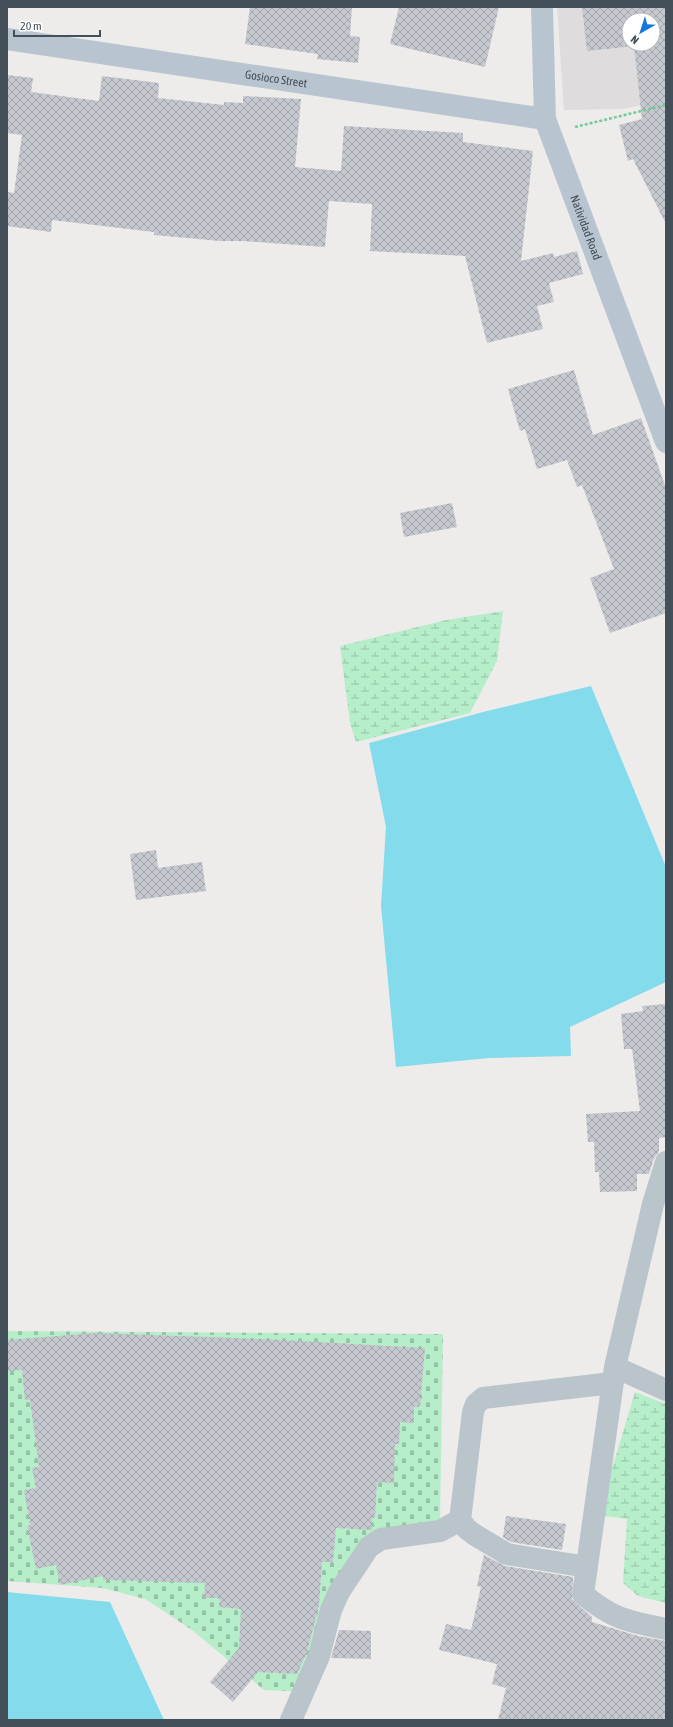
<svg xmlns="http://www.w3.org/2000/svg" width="673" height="1727" viewBox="0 0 673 1727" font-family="'Asap Condensed',sans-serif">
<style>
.education{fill:#dfdcdd;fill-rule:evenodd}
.wetland{fill:url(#wetland-marsh)}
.cemetery{fill:url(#cemetery-stones)}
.water{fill:#84dbec}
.building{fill:url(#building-cross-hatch);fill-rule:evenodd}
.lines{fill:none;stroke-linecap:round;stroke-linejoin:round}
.path{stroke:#70cc9a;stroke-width:2.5;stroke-dasharray:3 2;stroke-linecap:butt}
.street{stroke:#b9c4cb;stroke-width:22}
.secondary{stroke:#b8c5d0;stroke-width:22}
.labels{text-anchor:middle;stroke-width:3.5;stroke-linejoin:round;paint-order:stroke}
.street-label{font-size:12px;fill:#445059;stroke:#fff}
</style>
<defs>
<pattern id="wetland-marsh" width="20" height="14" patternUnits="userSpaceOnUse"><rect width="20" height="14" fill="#b7eeca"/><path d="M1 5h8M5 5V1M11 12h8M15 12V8" fill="none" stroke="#96c3a7"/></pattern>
<pattern id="cemetery-stones" width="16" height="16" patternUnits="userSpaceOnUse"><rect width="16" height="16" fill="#b7eeca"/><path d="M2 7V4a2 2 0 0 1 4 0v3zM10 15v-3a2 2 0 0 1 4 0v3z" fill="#96c3a7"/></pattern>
<pattern id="building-cross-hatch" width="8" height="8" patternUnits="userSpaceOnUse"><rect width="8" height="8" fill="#c5c8ce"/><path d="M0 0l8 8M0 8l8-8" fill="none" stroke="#a2a5aa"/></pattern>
</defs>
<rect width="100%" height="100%" fill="#eeebeb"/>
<!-- education -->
<path class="education" d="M557 7H666V100L622 109 564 110ZM629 20H653V44H629Z"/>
<!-- wetland -->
<path class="wetland" d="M503 611 497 661 470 713 356 742 350 723 340 646 446 620Z
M635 1392 666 1404V1603L638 1596 623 1583 627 1519 598 1515Z"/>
<!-- cemetery -->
<path class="cemetery" d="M7 1331 443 1334 440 1522 365 1541 308 1692 264 1690 192 1630 145 1599 102 1588 7 1581Z"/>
<!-- water -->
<path class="water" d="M591 686 666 867V982L570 1027 571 1056 489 1058 396 1067 381 906 386 827 369 743 483 712Z
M7 1592 110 1602 164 1720H7Z"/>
<!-- building -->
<path class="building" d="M250 7H352L350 36 360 37 358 63 317 59 318 54 245 44Z
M399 7H499L485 67 390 44Z
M582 7H666V224L633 159 628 161 619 125 642 119 634 46 587 51ZM629 20H653V44H629Z
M7 75 33 78 31 92 99 101 102 76 159 83 158 98 224 105V102L243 103V96L301 99 295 167 341 171 344 126 463 133V142L533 151 521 261 553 253 554 257 577 251 583 274 549 283 554 302 537 306 543 329 487 343 465 256 370 251 372 204 329 201 325 247 243 241H220L154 235V232L52 220 51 232 7 226V192L14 193 22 135 7 133Z
M574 370 593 435 641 418 666 488V613L610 633 590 578 614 569 582 485 577 487 567 460 537 469 525 429 520 431 508 389Z
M452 503 457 527 404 537 400 513Z
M156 850 158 868 202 862 206 891 136 900 130 854Z
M666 1004V1137L659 1138V1152L654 1158 649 1174H637V1191L600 1192 599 1172H595L594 1142H588L586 1114 640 1111 632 1049H624L621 1014 643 1011 642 1006Z
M95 1333 264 1339 425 1348 420 1407H414V1423L400 1422 399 1444H395L394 1483 377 1482 375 1518H372V1530L336 1528 333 1562H322L319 1606 307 1652 297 1674 258 1672 233 1702 210 1682 239 1648 241 1609 219 1607 220 1598H204L205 1583 103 1580V1576L60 1585 56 1565 36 1569 27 1526 30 1525 24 1490 36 1488 32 1468 39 1467 30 1400H25L22 1370 8 1371 7 1340Z
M506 1516 566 1524 562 1550 511 1542 503 1537Z
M484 1555 505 1566 573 1577 572 1599 592 1617V1622L638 1636 666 1641V1720H498L506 1688 492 1684 497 1664 439 1650 446 1624 471 1630 481 1587 477 1586Z
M339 1630 371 1631V1659L331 1658Z"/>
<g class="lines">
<!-- path -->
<path class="path" d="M575 127 666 105"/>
<!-- street -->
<path class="street" d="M666 1162 653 1204 615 1367 583 1594C612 1619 629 1622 666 1629
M615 1367 666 1390
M460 1520 473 1412 476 1404 483 1398 612 1383
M291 1720 319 1656 331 1610 339 1592 369 1547 381 1539 440 1531 460 1520 467 1529 475 1535 507 1554 587 1567"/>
<!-- secondary -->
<g class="secondary">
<path id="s1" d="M542 7 545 119 666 442"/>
<path id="s2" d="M7 39 545 119"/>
</g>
</g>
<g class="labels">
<!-- street labels -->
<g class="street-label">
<text dy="4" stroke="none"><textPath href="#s2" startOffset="272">Gosioco Street</textPath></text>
<text dy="4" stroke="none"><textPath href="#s1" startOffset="228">Natividad Road</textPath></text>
</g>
</g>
<!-- border -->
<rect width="673" height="1727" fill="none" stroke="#445059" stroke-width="16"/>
<!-- north arrow -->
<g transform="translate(641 32) rotate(219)"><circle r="19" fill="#ffffff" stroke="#b4b9bd"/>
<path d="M0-3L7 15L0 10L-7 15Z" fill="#1776dc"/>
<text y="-6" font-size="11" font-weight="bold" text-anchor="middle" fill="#445059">N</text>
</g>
<!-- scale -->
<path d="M14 30v6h86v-6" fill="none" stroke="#445059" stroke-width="2"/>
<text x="20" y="30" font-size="12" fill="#445059" stroke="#ffffff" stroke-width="3" paint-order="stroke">20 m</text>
</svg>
